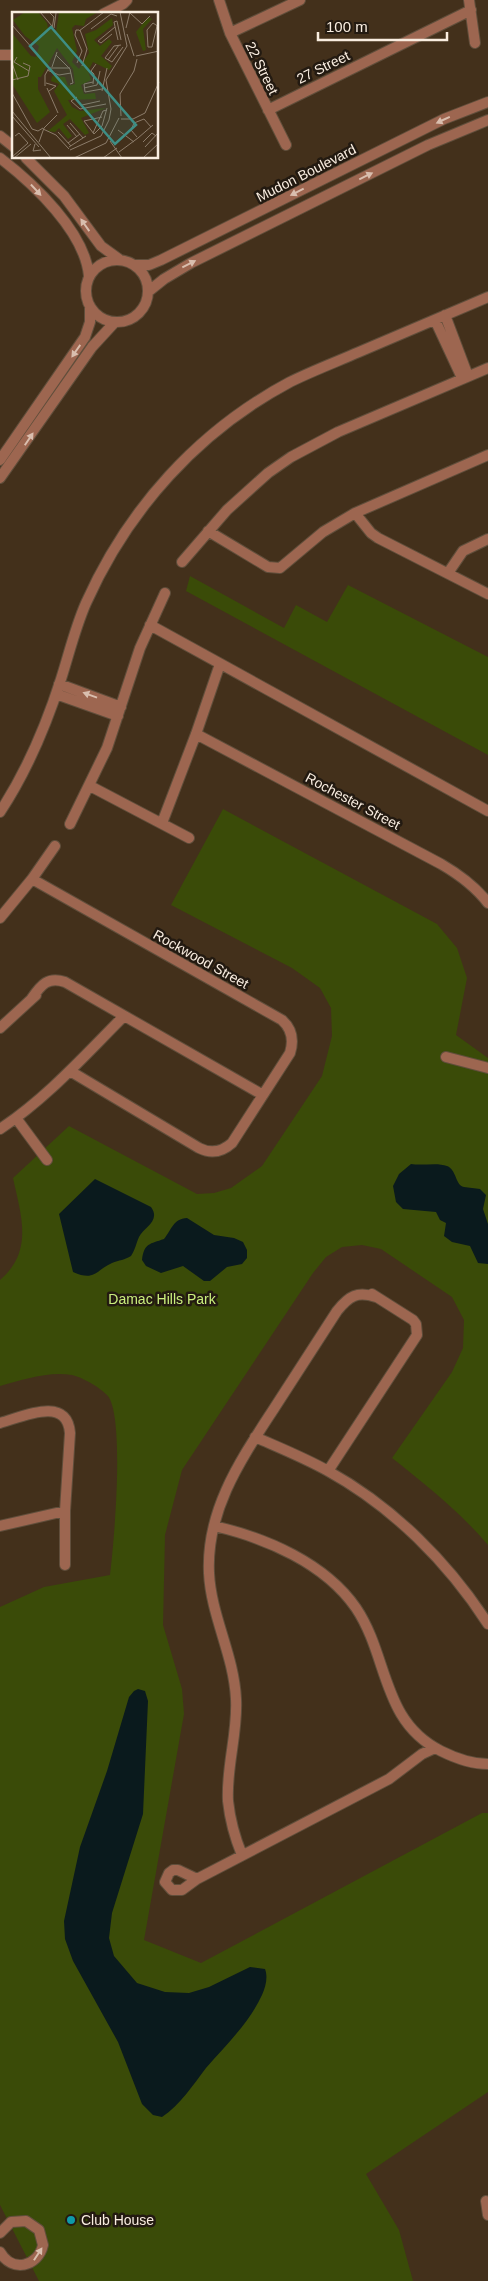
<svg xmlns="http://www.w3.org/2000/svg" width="488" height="2281" viewBox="0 0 488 2281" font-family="Arial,sans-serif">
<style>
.green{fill:#3a4b08}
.water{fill:#0a1a1d}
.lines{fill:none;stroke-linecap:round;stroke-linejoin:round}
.minor-casing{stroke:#604e3b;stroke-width:12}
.minor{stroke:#9d6650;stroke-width:10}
.oneway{fill:#d9beae}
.culture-dot{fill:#0f9aa8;stroke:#231a11;stroke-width:2}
.labels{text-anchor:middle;stroke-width:5;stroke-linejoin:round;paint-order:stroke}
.street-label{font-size:14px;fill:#f9ede0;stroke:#231a11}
.park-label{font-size:14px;fill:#caee7d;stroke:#231a11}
.poi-label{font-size:14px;fill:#f9ede0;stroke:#231a11;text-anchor:start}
.inset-road{fill:none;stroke:#8c7c6a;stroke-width:1}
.view{fill:#3e8e85;fill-opacity:0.15;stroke:#3e8e85;stroke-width:2.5}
.inset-edge{fill:none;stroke:#f9ede0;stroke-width:2.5}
</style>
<rect width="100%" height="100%" fill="#43301b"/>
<!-- green -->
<path class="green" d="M190 576 284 628 296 605 327 622 348 585 488 657V755L186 591Z
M223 809 437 924 457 948 467 978 456 1035 488 1058V1545C460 1512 426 1485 392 1458L452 1372 463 1348 464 1320 452 1297 381 1249 362 1245 342 1247 326 1257 313 1273 182 1470 165 1535 163 1625 182 1689 184 1714 144 1940 201 1963 482 1813H488V2092L366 2174 399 2230 413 2281H39L0 2205V1607L44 1587 110 1575C114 1543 125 1419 108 1396 101 1388 82 1377 72 1375 48 1371 22 1380 0 1386V1280C34 1251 21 1215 13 1178L69 1126 197 1194 214 1193 231 1188 262 1166 322 1076 332 1036 331 1008 320 988 292 968 171 905Z"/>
<!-- water -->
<path class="water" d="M411 1164C423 1166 437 1162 447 1166 457 1170 455 1185 464 1187 469 1188 475 1188 480 1189L486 1195 483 1209 488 1224V1264L478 1263 470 1246 452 1242 444 1236 446 1223 440 1220 436 1212 403 1209 396 1202 393 1186 399 1174Z
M95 1179 151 1207C161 1221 144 1227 139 1237 136 1244 135 1250 131 1256 125 1260 119 1260 112 1263 96 1270 95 1282 73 1272L59 1214Z
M187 1218 214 1235 234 1238 243 1242 247 1250V1258L242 1264 227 1267 210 1281H204L183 1266 161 1273 146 1266 142 1260C144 1243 150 1244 164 1239 172 1229 173 1219 187 1218Z
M138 1689 145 1691 148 1701 143 1814 112 1913 109 1938 114 1956 137 1983 165 1992 189 1993 209 1987 250 1967 265 1969C268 1977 266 1986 262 1995 249 2023 226 2045 206 2068 193 2085 180 2105 162 2117L153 2115 142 2104 118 2042 73 1961 65 1939 64 1921 80 1847 107 1771 129 1697 134 1691Z"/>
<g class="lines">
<defs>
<path id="minor" d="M219 0 230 33 286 145
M469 0 475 43
M103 14 123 4 127 0
M230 33 300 0
M0 55H14
M268 110 471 10
M0 136 14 147
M0 158C34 184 85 232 89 276
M26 158 64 196 101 246 119 259
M86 291a31 31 0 1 1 62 0a31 31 0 1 1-62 0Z
M136 265H149L161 260 444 119 488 102
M149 291 164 279 191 263 428 145 488 120
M445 315 468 376
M435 320 462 378
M0 460 85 337 90 322V306
M0 478 92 347 115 322
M355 513 371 533 378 538 488 594
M208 531 268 567 280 568 323 532 355 513 488 455
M182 562 227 510 268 473 291 457 338 432 488 368
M448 573 463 551 488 539
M150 625 488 811
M59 684 121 707
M56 694 118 716
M196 734 441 864C460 875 475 886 488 903
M90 786 189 838
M0 812C27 771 46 726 61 679 69 654 75 628 86 603 128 509 198 431 290 382 312 371 336 362 359 352 402 334 445 315 488 297
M162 823 196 734 220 664
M70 824 107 748 140 648 165 593
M32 879 282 1020C292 1029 294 1040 290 1053L232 1143C222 1152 211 1154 199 1148L70 1071
M0 918 32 879 55 846
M32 998C41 985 48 976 65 982L263 1095
M0 1028 36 995
M446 1057 488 1068
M16 1118 47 1160
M0 1129C47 1098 85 1055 124 1016
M0 1423C22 1417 67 1395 70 1433L65 1511V1565
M255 1437C280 1448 305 1458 328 1471 393 1507 448 1562 488 1624
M328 1471 417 1335 416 1324 413 1320 372 1294
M0 1526 65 1511
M214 1526C266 1538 325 1563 356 1608 389 1657 381 1721 441 1751 455 1758 472 1764 488 1764
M242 1855C235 1838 230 1820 228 1801 226 1767 238 1733 236 1699 234 1655 211 1616 209 1573 206 1509 242 1458 275 1407 296 1375 316 1343 337 1311 349 1296 357 1291 376 1297
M173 1870H178L197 1879 182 1890H172L165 1882 169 1873Z
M197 1879 389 1779 422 1754 435 1748
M486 2201 488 2215
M0 2233 11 2222 26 2221 39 2230 43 2245C38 2267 12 2273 0 2252"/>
</defs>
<!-- minor casing -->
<use href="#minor" class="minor-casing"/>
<!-- minor -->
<use href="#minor" class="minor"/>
</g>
<!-- one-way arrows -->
<defs><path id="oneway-solid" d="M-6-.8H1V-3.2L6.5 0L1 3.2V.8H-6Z" transform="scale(1.25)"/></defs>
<g class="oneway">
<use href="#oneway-solid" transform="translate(443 120) rotate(155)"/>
<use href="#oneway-solid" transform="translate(366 176) rotate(-26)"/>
<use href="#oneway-solid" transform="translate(36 190) rotate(47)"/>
<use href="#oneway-solid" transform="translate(297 192) rotate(153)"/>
<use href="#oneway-solid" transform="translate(85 225) rotate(-125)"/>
<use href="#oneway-solid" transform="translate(189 264) rotate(-27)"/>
<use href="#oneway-solid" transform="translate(76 351) rotate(125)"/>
<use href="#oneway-solid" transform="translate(29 439) rotate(-56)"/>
<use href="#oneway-solid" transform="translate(90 695) rotate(-160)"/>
<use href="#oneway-solid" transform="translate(38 2254) rotate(-57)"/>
</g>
<!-- markers -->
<circle class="culture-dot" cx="71" cy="2220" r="5"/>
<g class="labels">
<!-- street labels -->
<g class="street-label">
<text transform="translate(323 67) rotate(-26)" y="5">27 Street</text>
<text transform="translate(262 68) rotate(64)" y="5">22 Street</text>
<text transform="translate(306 173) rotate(-27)" y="5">Mudon Boulevard</text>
<text transform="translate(353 801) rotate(28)" y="5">Rochester Street</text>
<text transform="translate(201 959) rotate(29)" y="5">Rockwood Street</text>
</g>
<!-- park labels -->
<g class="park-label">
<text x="162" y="1304">Damac Hills Park</text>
</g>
<!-- poi labels -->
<g class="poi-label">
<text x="81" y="2225">Club House</text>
</g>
</g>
<!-- overview -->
<g transform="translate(12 12)">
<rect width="146" height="146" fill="#43301b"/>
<path d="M13 0H26L35 11 36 16 44 20 47 1 86 0 74 7 72 14 63 13 60 16 65 39 60 50 67 57 77 41 73 22 84 18 100 6 101 13 82 28 88 34 97 27 100 30 89 44 100 54 97 58 81 50 76 59 79 68 69 73 72 82 83 81 84 87 56 88 60 95 68 99 94 96 69 106 77 121 73 123 58 107 51 112 60 124 56 127 47 116 43 120 36 119 55 103 42 79 47 72 39 69 40 64 53 65 56 74 63 72 61 57 45 36 29 65H26V77L38 100 25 111 0 72V21L19 44 24 45 27 34 13 24 1 8ZM136 5 140 7 131 17 134 38 131 39 124 20Z" fill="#3a4b08"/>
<path class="inset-road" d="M28 0 40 14M37 0 42 5 40 17M118 1 130 12 138 4M0 13 21 37M145 14 140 35H136L135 18 141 11 147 15M42 16 44 1M114 16 118 0M79 17 99 2 105 4M68 18 75 37 70 54M67 19 92 0M100 22 89 31 86 29 103 15M115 22 122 44M106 28 102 10 105 9 109 28M109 33 102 34 93 46 100 50 111 35M44 43 58 57 61 71 58 72M124 44 147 39M5 45 2 50 17 59M96 48 107 33M0 51 6 68M65 51 70 39 63 23 64 18H67M40 55 45 40M35 58 47 63 59 61M0 68 16 64 18 54 11 51M81 70 72 72 73 80 90 77M34 71 44 74 37 79M81 72 82 62 79 59 84 52M33 74V63L37 56H58M35 76 46 101M72 76 85 73 88 59M90 79 95 56M0 81 20 117 26 119 31 116M65 85 59 89 68 97 94 92M63 86 70 93 88 89M0 99 39 146M0 104 27 135M109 104 108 82 122 59 125 47M90 105 72 109 82 122 90 114 95 96M109 107H121L133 101 147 70M58 111 71 126M55 113 65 125M31 117 44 123 57 137M106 118 122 130M46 120 59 134M81 121 91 99 95 98M125 125 119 118 122 111 132 107 139 115M126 126 141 113M98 129 110 146M27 130 32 116 45 103M131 130 140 121 144 124M56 131 68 122M23 132 21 139 29 138M57 135 74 124M133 135 147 120M58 138 89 124 97 108 99 97 94 68 115 34 108 0M107 140 126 126M0 145 16 131 7 121 3 124M2 146 19 132M62 146 94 131 107 106M91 146 105 136M131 146 147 131"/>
<path class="view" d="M39 15 124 113 103 132 18 34Z"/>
<rect width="146" height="146" class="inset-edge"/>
</g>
<!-- scale -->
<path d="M318 32v8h129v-8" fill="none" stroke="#f9ede0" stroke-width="2.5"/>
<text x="326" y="32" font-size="15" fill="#f9ede0" stroke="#231a11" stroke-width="4" paint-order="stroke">100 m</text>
</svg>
